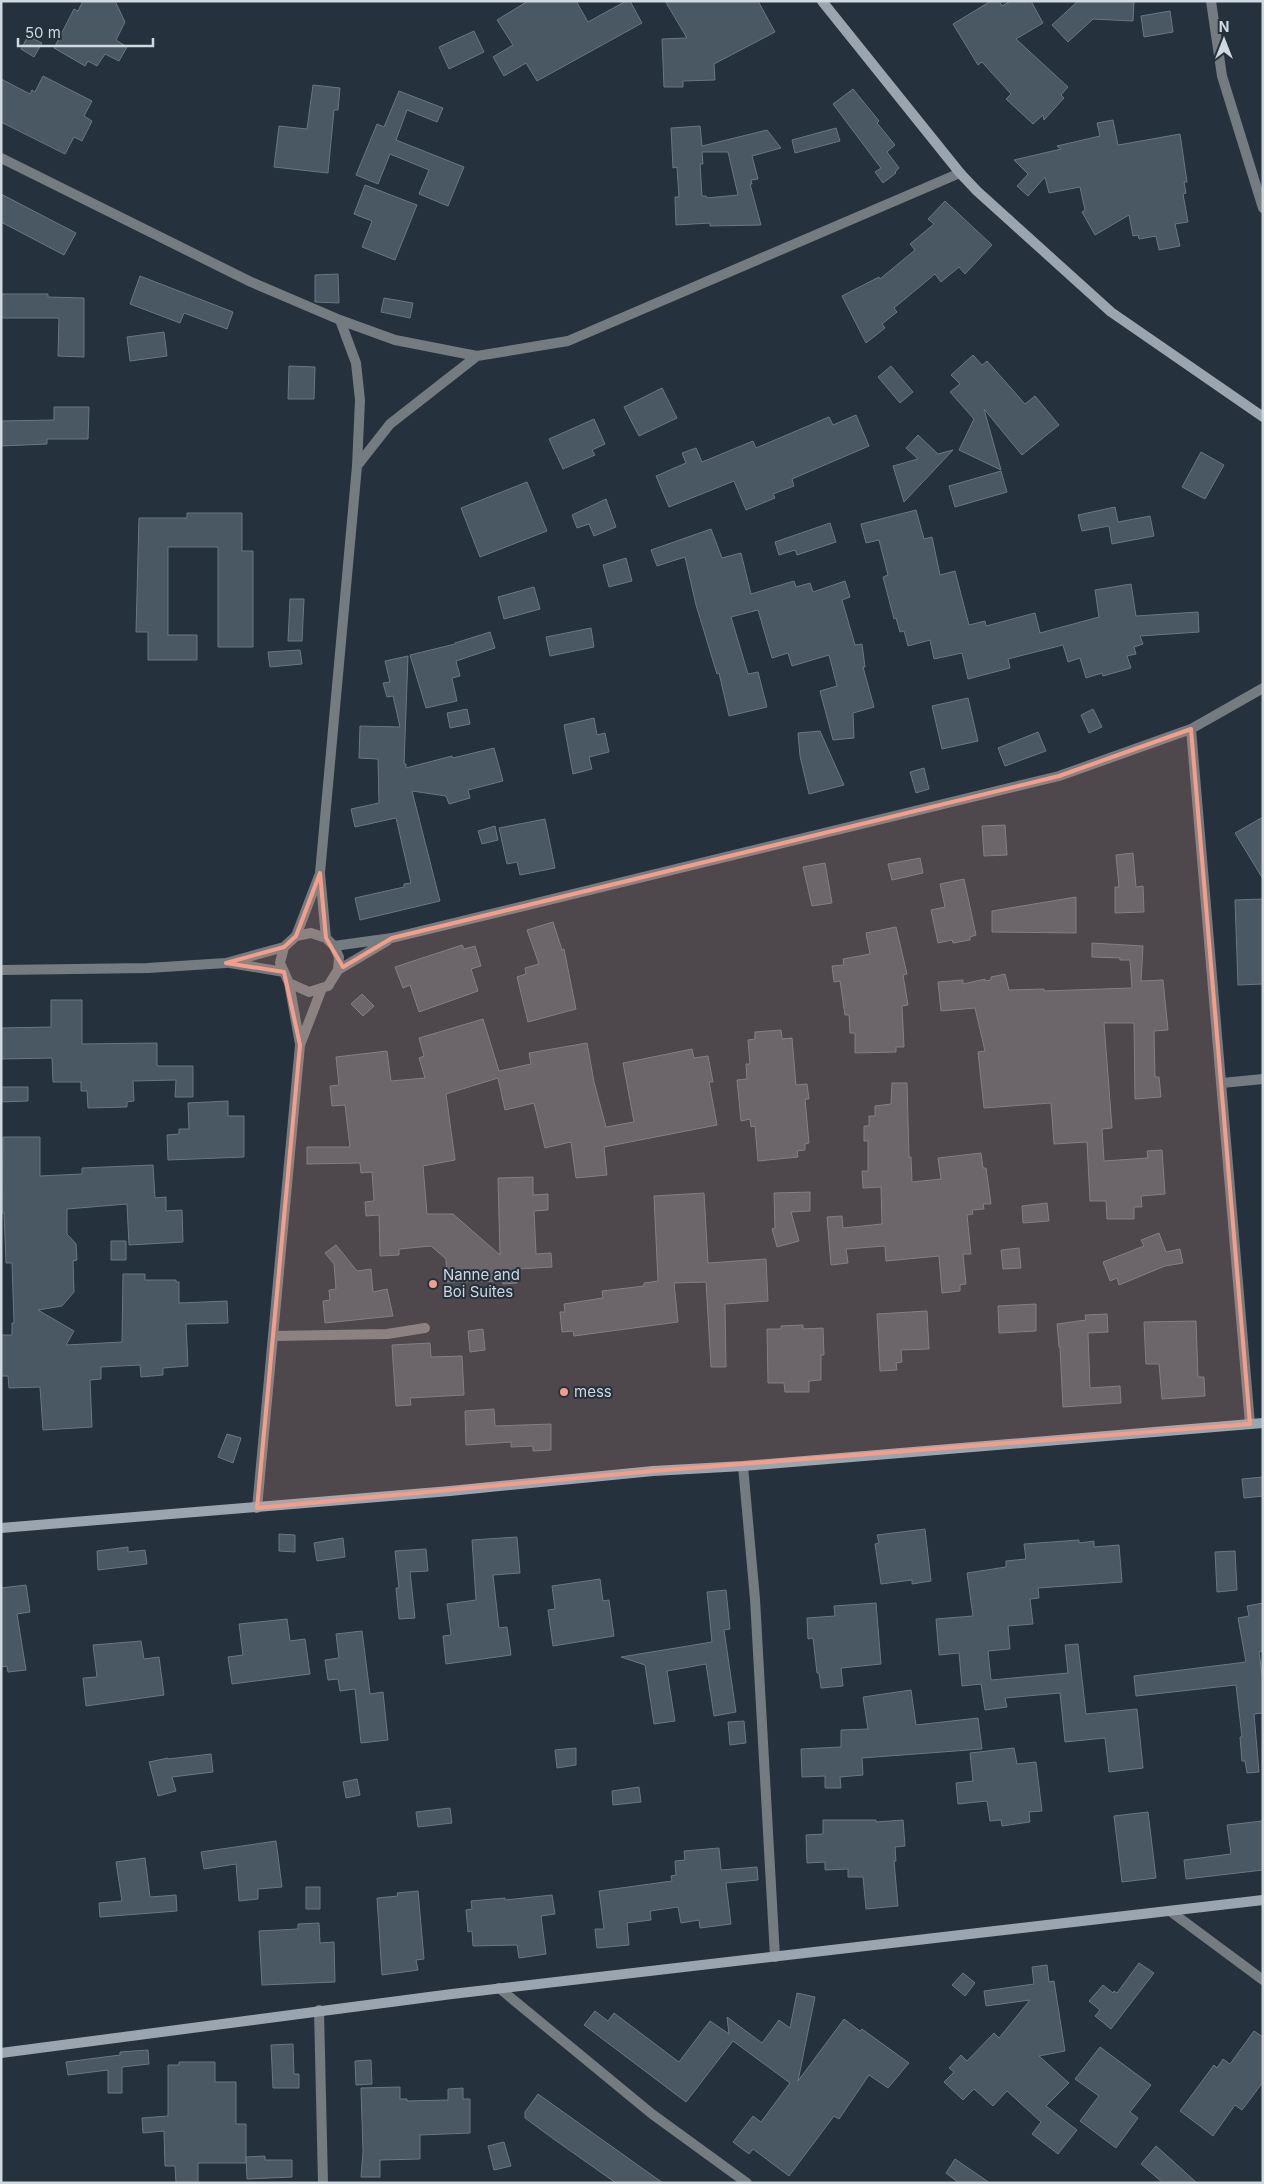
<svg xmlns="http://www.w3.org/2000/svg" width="1264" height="2184" viewBox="0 0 1264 2184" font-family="Inter,sans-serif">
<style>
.building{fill:#4a5864;stroke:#697784;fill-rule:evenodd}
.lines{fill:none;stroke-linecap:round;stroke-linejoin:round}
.lane{stroke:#747b81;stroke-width:10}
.street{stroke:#747b81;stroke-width:10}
.secondary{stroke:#9ba5af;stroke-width:10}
.marked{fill:#f49e89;fill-opacity:0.2;stroke:#f49e89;stroke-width:4;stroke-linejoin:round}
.poi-dot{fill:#f49e89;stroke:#25313c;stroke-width:2}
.labels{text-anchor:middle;stroke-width:4;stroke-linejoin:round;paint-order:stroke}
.poi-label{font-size:15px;fill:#d0d8e0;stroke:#25313c;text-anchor:start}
</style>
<rect width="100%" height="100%" fill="#25313c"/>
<!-- building -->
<path class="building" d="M83 1H115L125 22 116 40 127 47 119 61 105 54 97 66 88 61 85 66 54 48 74 9 78 11Z
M528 1H576L588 22 626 1H630L642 23 537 81 526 63 504 76 493 57 513 45 497 20Z
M665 1H758L775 32 714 64 715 80 683 81V87H664L662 39 687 38Z
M991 1H999L1002 6 1011 1H1031L1043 23 1016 39 1068 87 1061 95 1064 98 1044 120 1043 115 1033 124 1006 99 1011 94 982 62 978 65 953 24Z
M1078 1H1134L1133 21 1093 19 1068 42 1052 25Z
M1170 11 1173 32 1144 37 1141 16Z
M474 31 484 52 449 69 439 47Z
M28 36 42 43 34 57 21 49Z
M43 76 92 101 84 116 92 121 82 141 74 137 65 154 1 122V79L30 94 32 90 35 92Z
M313 85 340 88 338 110H334L328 173 274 167 279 126 307 129Z
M853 89 879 121 877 123 895 145 887 152 899 168 895 172 896 173 883 183 875 172 881 168 833 104Z
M399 91 443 108 437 122 407 110 396 140 464 167 448 206 419 194 429 170 390 154 378 184 356 175 377 124 384 127Z
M1113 120 1118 145 1180 134 1187 182H1184L1186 193 1183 194 1188 222 1175 224 1180 246 1159 250 1156 236 1139 239 1138 235 1133 236 1129 215 1095 235 1082 212 1085 210 1080 187 1049 193 1045 177 1028 196 1017 186 1028 174 1014 160 1061 149 1057 146 1100 136 1097 123Z
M700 126 702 146 767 130 781 148 752 156 758 179 751 180 752 184H750L761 225 710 226V223L676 225 675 197H679L677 167 673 168 671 128ZM702 152H728L738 195 707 198 706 196H702L700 164H703Z
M836 128 840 141 795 153 792 140Z
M365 185 417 205 395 260 362 247 372 221 354 214Z
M1 194 76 233 64 255 1 222Z
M945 201 992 245 965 274 959 267 941 282 935 274 894 308 897 312 882 324 885 328 866 343 842 296 879 277 880 279 915 250 910 244 934 224 928 219Z
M338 274 339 303 315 302V275Z
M140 276 233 312 227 329 184 313 180 323 130 304Z
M1 294H48V297L84 298V357L58 356 59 318H1Z
M384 298 413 303 410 318 381 312Z
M164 332 167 356 130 361 127 337Z
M973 355 982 365 987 361 1025 404 1035 396 1059 425 1022 455 984 409 1001 470 959 450 974 419 950 392 960 384 951 375Z
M289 366 315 367 314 399H288Z
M891 366 913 392 900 403 878 377Z
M662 388 677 418 639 436 624 407Z
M54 407H89L88 439H47V444L1 446V421L54 420Z
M856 415 869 446 792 479 794 486 773 494 775 498 746 510 734 481 669 507 656 476 686 463 682 453 696 448 702 462 753 441 756 448 829 417 833 425Z
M594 419 605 444 592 450 595 455 563 469 549 439Z
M918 435 938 454 953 450 904 502 893 466 918 459 906 448Z
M1201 452 1224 465 1205 499 1182 487Z
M1001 471 1007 492 955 507 949 486Z
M527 482 547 531 480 557 461 508Z
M606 499 616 527 594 536 589 524 577 528 572 515Z
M1115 507 1118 522 1150 516 1154 536 1112 544 1109 526 1082 531 1078 515Z
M916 510 924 539 932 537 940 575 955 571 969 625 985 621 986 626 1035 613 1040 633 1099 617 1095 590 1131 584 1136 616 1198 612 1199 632 1140 636 1143 644 1134 647 1136 654 1127 656 1131 668 1103 676 1102 673 1086 678 1080 658 1068 662 1063 645 1008 659 1010 668 968 679 962 653 934 659 930 640 908 646 904 631 900 632 896 618 894 619 883 577 888 575 879 540 866 543 861 524Z
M187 513H242V551H253V647H218V547H168V635H197V660H148V632H136L139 518H187Z
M830 523 836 542 797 555 795 550 779 555 775 542Z
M711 529 722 558 741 553 751 594 794 581 796 587 810 583 813 592 845 581 850 597 842 600 855 645 862 644 865 667H863L874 707 853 713 854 738 833 740 820 691 837 686 829 655 792 666 788 653 772 658 758 610 731 617 748 674 758 672 767 707 729 716 719 673 717 674 696 605 685 557 657 566 651 550Z
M626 558 632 581 609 587 603 565Z
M534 587 540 609 504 619 498 597Z
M290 599H304L302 641H288Z
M591 628 594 647 550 656 546 637Z
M490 632 495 648 456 661 460 676 452 678 457 701 426 708 410 655 455 644V643Z
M300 650 302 664 270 667 268 652Z
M408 656 404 764H406V768L452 756 453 758 494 748 503 781 468 790 470 798 449 804 446 796 412 791 440 901 360 920 355 898 404 887V884L411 883 396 818 355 827 351 809 379 803 378 759 359 758 360 726 400 727 393 696 387 697 383 683 390 682 385 661Z
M968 698 978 741 942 749 932 706Z
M467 709 470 724 450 728 447 713Z
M1093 709 1102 727 1089 733 1081 715Z
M594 718 597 735 605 733 609 752 589 757 592 769 573 774 564 725Z
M820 731 844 785 809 794 800 756 798 733Z
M1038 732 1046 751 1005 766 998 748Z
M924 768 929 789 916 793 910 772Z
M1263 817V879L1235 833Z
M545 819 555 868 520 875 517 862 507 864 499 828Z
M1005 825 1007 855 984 856 982 826Z
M495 826 498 840 482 844 478 831Z
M1133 853 1136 887 1143 886 1144 912 1115 913V887H1119L1116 855Z
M920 858 923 873 892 880 888 864Z
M825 863 832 903 812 906 803 867Z
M964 879 976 935 970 937V940L953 943 952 940 938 943 931 910 945 907 940 884Z
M1076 897V933L992 932V911Z
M1263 899V984L1238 985 1235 900Z
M553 922 562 950 564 949 576 1009 528 1022 517 977 526 974 525 968 539 964 527 930Z
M896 927 907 974 903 975 908 1005 902 1006 904 1047H896V1052L855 1053V1033H850L849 1015H845L840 981 834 982 832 966 844 965 843 959 870 954 866 933Z
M1092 943 1143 946 1141 981 1163 980 1168 1030 1154 1031 1155 1077H1159L1161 1097 1135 1099 1134 1023H1104L1112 1128 1102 1129 1104 1161 1148 1158 1147 1151 1162 1150 1165 1194 1141 1196 1142 1207H1134V1219H1107L1106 1201H1090L1087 1142 1054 1144 1051 1103 984 1108 978 1052 985 1051 975 1008 941 1011 938 982 963 980V984L985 979V981L991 980V977L1005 974 1009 990 1044 989V991L1132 988 1130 960H1120V958L1092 957Z
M462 945 464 949 475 946 481 966 471 969 478 991 419 1012 410 985 403 988 395 967Z
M362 994 374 1006 363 1016 351 1004Z
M51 1000H82V1044L157 1043V1066H193V1097H175L176 1080 133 1081 134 1101 127 1102V1107L88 1108 87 1091H81V1082H53L52 1058 1 1059V1028L51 1027Z
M483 1019 499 1071 531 1064 529 1053 587 1043 594 1082 606 1127 634 1122 623 1063 692 1049 694 1058 708 1056 713 1082H709L717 1125 604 1147 607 1175 576 1178 571 1142 545 1148 534 1103 505 1110 498 1078 446 1094 455 1160 423 1166 427 1214H453L500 1255 498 1178 533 1177V1195L548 1194V1210L534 1211 536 1254 551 1253 552 1267 517 1269V1283L503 1284V1281L447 1282 446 1259 431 1246 399 1249V1255L380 1256 379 1215 366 1216 365 1202 374 1201 372 1172 361 1173 360 1163 307 1164V1147H350L345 1105 332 1106 330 1086 339 1085 336 1057 387 1051 391 1081 425 1078 419 1058 424 1056 419 1038Z
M781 1030 782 1039 792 1038 796 1085 807 1084 809 1099H805L809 1143 805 1144V1150L797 1151 798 1157 758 1161 755 1126 751 1127 750 1119 741 1121 737 1080 747 1079 746 1064H750L748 1040 755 1039V1032Z
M892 1083H907L909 1157H911L912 1182 941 1179 938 1158 981 1153 983 1168H986L991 1204H983L984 1209 972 1210 973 1214 967 1215 971 1254H963L966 1284 960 1285V1291L942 1293 939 1256 886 1261 885 1246 846 1249 848 1263 831 1265 827 1217 842 1216 843 1228 882 1224 881 1187 863 1188 862 1171H868V1141H864V1126H869V1116H875V1106L891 1104Z
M1 1087H28V1101L1 1102Z
M228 1101V1116H244V1157L168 1160 167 1135 179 1134V1129H189L188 1103Z
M3 1137H40V1176L82 1174V1168L153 1165 155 1198 166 1197V1211L182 1210 183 1242 129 1245 127 1204 67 1209V1234L76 1244 77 1260 73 1261 74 1292 62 1306 38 1310 74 1331 66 1345 122 1342 123 1274H145V1280H176V1282H179V1303L227 1301 228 1323 186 1324 188 1366 163 1368V1375L141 1377 140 1365 101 1367V1379L90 1380 92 1427 43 1430 40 1387 9 1388 8 1376H1V1335H12V1323H14L12 1263H6L4 1213H2Z
M810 1192V1211L791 1212 799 1241 777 1247 772 1229 775 1228 774 1193Z
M704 1193 708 1263 766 1259 768 1301 725 1304 726 1367H711L706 1282 674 1283 678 1322 574 1336 573 1331 562 1332 560 1312H565L564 1304 603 1298 602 1291 644 1286V1283L658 1281 654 1196Z
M1047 1203 1049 1221 1023 1223 1022 1206Z
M1159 1233 1166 1252 1180 1249 1183 1263 1165 1266 1119 1285 1117 1278 1110 1281 1103 1262 1144 1246 1141 1240Z
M111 1241H126V1260H111Z
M336 1245 357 1271 371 1269 373 1292 387 1289 393 1316 325 1323 323 1301 330 1300 329 1290 336 1289 334 1264 325 1253Z
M1019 1248 1021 1268 1003 1269 1001 1250Z
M1036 1304V1331L999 1333 998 1306Z
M927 1311 929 1349 901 1350 902 1362 896 1363 897 1370 880 1371 877 1314Z
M1107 1314 1108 1332 1088 1333 1090 1388 1120 1386 1121 1403 1063 1407 1060 1347H1059L1057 1324 1086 1320 1085 1315Z
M1196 1321 1198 1377H1204L1205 1396 1162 1399 1159 1364H1146L1144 1322Z
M803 1325V1329L823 1328 824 1355H821V1380L809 1381V1392H785L784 1383H768L767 1329H781V1326Z
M483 1329 485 1350 470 1352 468 1331Z
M430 1343 431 1357 462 1356 464 1395 410 1398 411 1405 396 1406 392 1345Z
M494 1409 495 1426 551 1424V1450L533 1451V1446L511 1447V1442L466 1445 465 1411Z
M227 1434 241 1438 233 1463 218 1457Z
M1263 1477V1496L1244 1498 1242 1479Z
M925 1529 931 1581 912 1584V1580L881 1584 875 1544 879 1543 877 1535Z
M279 1534 295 1535V1552L279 1551Z
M517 1537 520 1573 493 1575 499 1628 507 1627 511 1655 446 1664 443 1636 451 1635 447 1604 476 1600 472 1540Z
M343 1538 345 1557 317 1561 314 1543Z
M1079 1540V1543L1094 1541V1547L1119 1545 1122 1582 1038 1588 1039 1598 1030 1599 1033 1624 1008 1626 1010 1649 988 1651 991 1680 1068 1673 1065 1645 1078 1644 1086 1714 1137 1709 1143 1768 1109 1772 1105 1738 1065 1742 1060 1693 1005 1698 1007 1707 985 1710 981 1684 962 1686 959 1653 939 1655 936 1619 973 1616 967 1573 1006 1567V1561L1026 1559 1024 1544Z
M128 1547V1552L145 1550 147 1564 98 1570 97 1551Z
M426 1549 428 1571 410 1572 415 1618 399 1619 396 1588H399L395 1551Z
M1235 1551 1237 1590 1217 1592 1215 1552Z
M600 1579 603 1601 609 1600 614 1636 553 1646 548 1610 555 1609 552 1586Z
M26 1585 30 1612 17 1614 26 1670 8 1672 7 1666 1 1667V1588Z
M726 1590 730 1629 724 1630 736 1712 714 1716 706 1664 667 1671 675 1721 654 1724 645 1665 621 1657 712 1642 707 1592Z
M876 1603 881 1664 841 1668 843 1686 821 1688 819 1673H817L813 1638 808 1639 807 1618 835 1616 834 1606Z
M1263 1603V1651L1259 1652 1263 1681V1713L1254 1714 1259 1772 1247 1773 1245 1761H1242L1240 1737H1242L1236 1685 1136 1696 1134 1676 1246 1662 1238 1618 1249 1616 1247 1606Z
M287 1619 290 1641 305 1639 310 1674 232 1684 228 1657 243 1655 239 1624Z
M362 1631 370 1694 383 1692 388 1740 361 1743 355 1689 340 1691 338 1679 328 1680 325 1660 339 1658 336 1634Z
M141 1641 144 1659 159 1657 164 1695 86 1706 83 1678 97 1677 93 1645Z
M911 1690 916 1725 978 1718 982 1749 862 1758 863 1775 840 1777 841 1788H825V1776L802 1777 801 1749 841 1747V1730L868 1729 863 1697Z
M744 1721 746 1743 730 1745 728 1722Z
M576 1748V1765L557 1768 555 1750Z
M1014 1748 1017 1764 1036 1762 1042 1811 1029 1812 1030 1822 1002 1826 1001 1820 990 1821 987 1801 958 1804 956 1783 973 1781 970 1753Z
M211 1754 213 1772 172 1777 176 1791 158 1796 149 1762 168 1758V1759Z
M357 1779 360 1795 346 1798 343 1782Z
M639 1787 641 1802 613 1805 612 1791Z
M450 1808 452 1823 418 1827 416 1812Z
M1148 1812 1156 1878 1122 1882 1114 1816Z
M823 1820H876V1822L903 1820 905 1846 895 1847 896 1861H894L898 1906 866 1909 863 1877H848V1869L825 1870V1862L807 1863 806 1835 823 1834Z
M1263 1821V1870L1186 1879 1184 1860 1231 1854 1227 1825Z
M276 1841 282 1887 258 1889V1899L239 1901 236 1864 204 1869 201 1852Z
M719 1848 721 1870 757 1867 758 1880 726 1883 731 1924 700 1928 699 1920 681 1923 678 1907 650 1911 651 1920 627 1923 629 1945 597 1948 595 1929H604L599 1891 672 1881 671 1876 676 1875 675 1861 685 1860 684 1851Z
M145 1858 150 1897 176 1895 177 1911 100 1917 99 1903 122 1901 116 1862Z
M306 1887H320V1909H306Z
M418 1891 424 1959 416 1960 418 1970 382 1975 377 1898 398 1896 397 1893Z
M552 1895 555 1914 541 1916 546 1954 519 1958 517 1945 473 1946 472 1931 468 1932 466 1910 472 1909 471 1901 505 1898V1900Z
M319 1923 320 1943 334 1942 335 1982 262 1985 259 1931 298 1929V1924Z
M1139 1963 1154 1973 1111 2029 1095 2016 1100 2010 1089 2001 1103 1985 1113 1993 1114 1991 1117 1993Z
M1047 1965 1049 1982 1054 1981 1065 2051 1039 2056 1069 2083 1046 2106 1077 2130 1058 2154 1032 2134 1041 2122 1007 2091 993 2106 974 2089 963 2100 944 2082 954 2072 949 2068 961 2055 967 2061 994 2033 999 2038 1030 2000 986 2006 984 1991 1034 1984 1032 1967Z
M963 1973 975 1983 965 1996 952 1985Z
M797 1993 815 1997 798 2081 844 2019 860 2031 862 2029 909 2063 888 2088 869 2075 839 2119 834 2116 789 2176 753 2149 749 2154 733 2142 753 2116 761 2122 790 2083 733 2041 686 2102 584 2025 595 2011 608 2021 614 2013 679 2062 710 2021 729 2034 727 2017 762 2043 779 2020 790 2028Z
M1254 2031 1263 2037V2082L1242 2110 1235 2105 1213 2136 1180 2111 1214 2065 1217 2068 1223 2059 1230 2064Z
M293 2044 294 2074H299V2088H273L271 2045Z
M1100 2047 1151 2085 1130 2112 1138 2118 1116 2148 1080 2121 1099 2096 1075 2079Z
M148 2050 149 2064 122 2067V2093H108V2070L68 2075 66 2062 120 2055V2052Z
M371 2060 372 2084 356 2085 355 2061Z
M179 2062H215V2082H236V2124H246V2163H198V2183H176L175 2166H165L164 2131 143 2133 142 2118 168 2116V2065H179Z
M400 2087V2099H407V2101L448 2100V2089L463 2088V2099H470V2133L420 2135V2159L380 2160V2177H361L363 2152 361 2088Z
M538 2094 663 2183H616L555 2140 525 2118V2112Z
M504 2142 511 2166 494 2170 488 2146Z
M1156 2146 1175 2163 1197 2183H1163L1141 2164Z
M265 2156V2160H292V2177L247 2179 246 2157Z
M955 2159 990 2183H959L946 2173Z"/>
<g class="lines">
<!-- lane -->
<path class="lane" d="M273 1336 387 1334 425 1328"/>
<!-- street -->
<path class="street" d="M1211 1 1222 76 1263 208
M1 158 251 282 340 320 395 340 477 356 568 341 960 173
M357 466 390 424 477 356
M1191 729 1250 1424
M296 936 319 876
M326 938 320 873 357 466 360 400 356 363 340 320
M334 946 392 938 1059 776 1191 729 1263 688
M230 963 284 972
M1 970 148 968 226 963 284 947 296 936 311 933 326 938 334 946 339 957 338 970 328 986 309 992 289 983 280 963 284 947
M338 970 387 941
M289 983 300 1044
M1222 1083 1263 1079
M743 1466 755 1599 775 1957
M257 1508 300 1045 322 988
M1170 1911 1263 1980
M499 1988 652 2114 747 2183
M319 2010 323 2183"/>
<!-- secondary -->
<path class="secondary" d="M822 1 960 173 977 191 1111 312 1263 417
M1 1528 450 1491 653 1471 743 1466 1263 1423
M1 2053 452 1994 1263 1900"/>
</g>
<!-- marked area -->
<path class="marked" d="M1191 729 1250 1424 653 1471 257 1508 300 1045 284 972 226 963 284 947 296 936 320 873 326 938 343 967 392 938 1059 776Z"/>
<!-- markers -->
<g class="poi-dot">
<circle cx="433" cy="1284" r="5"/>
<circle cx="564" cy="1392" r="5"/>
</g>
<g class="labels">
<!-- poi labels -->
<g class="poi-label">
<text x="443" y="1280">Nanne and<tspan x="443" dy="17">Boi Suites</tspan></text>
<text x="574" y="1397">mess</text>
</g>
</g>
<!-- border -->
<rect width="1264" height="2184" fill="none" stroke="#d0d8e0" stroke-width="5"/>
<!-- north arrow -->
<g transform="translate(1224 40)" stroke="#25313c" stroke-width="4" paint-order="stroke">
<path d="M0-4L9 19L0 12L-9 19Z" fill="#d0d8e0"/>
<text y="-8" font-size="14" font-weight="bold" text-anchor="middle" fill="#d0d8e0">N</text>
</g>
<!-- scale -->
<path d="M18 38v8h135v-8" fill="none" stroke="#d0d8e0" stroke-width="2.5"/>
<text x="25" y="38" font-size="15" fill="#d0d8e0" stroke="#25313c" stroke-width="4" paint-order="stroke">50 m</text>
</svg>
